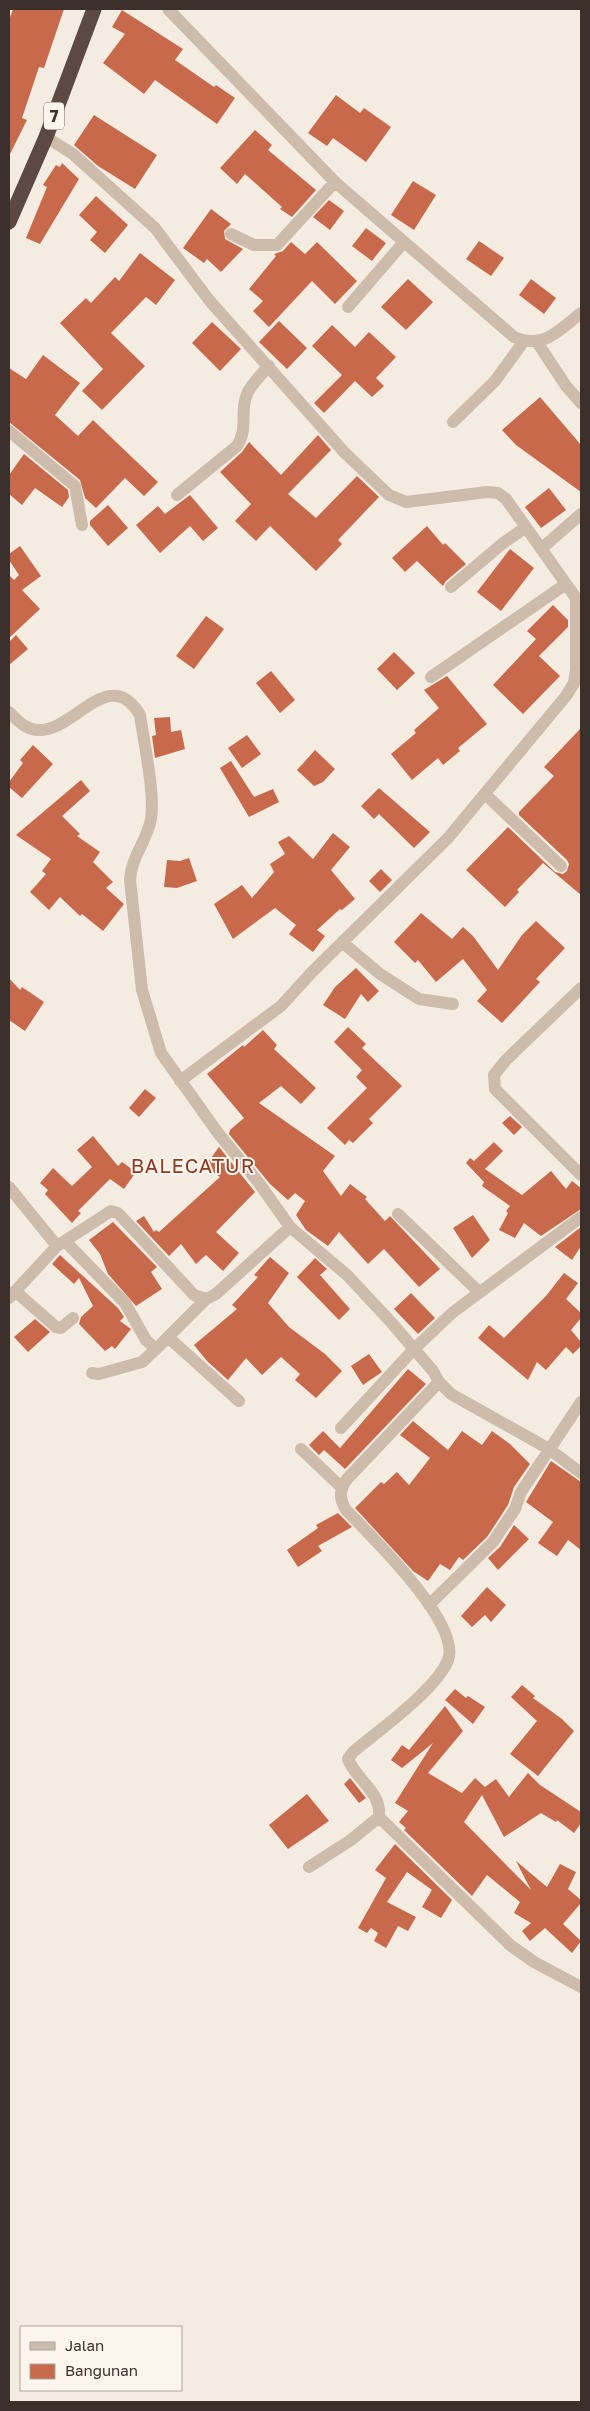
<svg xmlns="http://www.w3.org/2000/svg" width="590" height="2411" viewBox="0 0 590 2411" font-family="'Golos Text',sans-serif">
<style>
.building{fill:#c8694b}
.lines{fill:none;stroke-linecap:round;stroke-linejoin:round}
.minor{stroke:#cdbbac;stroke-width:12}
.highway{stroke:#5c4a42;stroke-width:15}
.labels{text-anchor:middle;stroke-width:4;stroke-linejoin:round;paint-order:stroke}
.shield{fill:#fbf5ee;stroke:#756b66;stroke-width:1}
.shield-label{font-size:16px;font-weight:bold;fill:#3b302b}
.quarter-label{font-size:20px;letter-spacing:1px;fill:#8c3b22;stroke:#fbf5ee}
</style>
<rect width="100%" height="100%" fill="#f4ebe1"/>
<!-- building -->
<path class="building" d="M13 9H64L44 68 39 67 22 118 27 120 9 156V20Z
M122 10 183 49 175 60 214 87 216 85 235 98 217 124 155 80 144 94 103 63 125 34 112 27Z
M336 95 360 113 364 108 391 127 366 162 333 138 327 146 308 133Z
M94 115 157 155 135 189 98 166 74 145Z
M255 130 272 145 268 150 316 190 292 217 280 209 282 207 245 174 237 184 220 168Z
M62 163 79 179 40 244 26 238 47 187 43 185 56 165 60 167Z
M413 181 436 195 414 230 391 215Z
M96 196 128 225 105 253 90 240 97 232 79 215Z
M329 200 344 211 330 230 313 217Z
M211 209 231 224 224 231 225 239 243 249 221 272 207 259 204 263 183 248Z
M366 228 386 243 372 261 352 246Z
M479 241 504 258 491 276 466 259Z
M291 242 305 254 317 242 357 281 335 304 312 281 269 327 253 311 263 301 249 289 276 256 274 254 283 251Z
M140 253 175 280 156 305 146 297 111 333 145 366 102 410 82 391 103 369 60 323 86 298 91 303 115 277 119 281Z
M408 279 433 302 406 330 381 307Z
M531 279 556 298 544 314 519 295Z
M279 321 307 348 287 369 259 342Z
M212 322 241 349 220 371 192 343Z
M332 325 355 347 369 332 396 357 376 378 384 386 372 397 355 381 324 413 314 403 342 375 312 346Z
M43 355 80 383 55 415 78 436 93 420 158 482 144 496 125 478 96 508 85 498 80 480 9 422V368L26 379Z
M540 397 581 445V492L516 445 502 430Z
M318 435 331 450 288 494 316 518 357 476 379 497 338 540 342 544 316 571 270 526 256 541 235 521 251 504 220 472 242 452 249 442 281 475Z
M24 454 68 490 69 497 62 507 35 488 22 505 9 494V475Z
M549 488 566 510 541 528 525 507Z
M190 495 218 528 203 541 190 526 160 553 136 525 158 506 165 514Z
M108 505 128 528 108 546 90 525V521Z
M427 526 443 545 445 543 466 564 446 581 443 586 417 561 405 572 392 558Z
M20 546 41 576 22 590 40 609 9 638V575L14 580 19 575 9 560V554Z
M510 549 534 568 501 611 477 592Z
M553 605 568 620V627L539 656 560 676 523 714 493 685 536 639 527 631Z
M206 616 224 629 194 669 176 656Z
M16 635 28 649 9 665V642Z
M394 652 415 673 397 690 377 669Z
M271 671 295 700 280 713 256 683Z
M447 676 487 724 458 748 460 751 443 765 438 758 412 780 391 754 416 733 414 730 439 708 424 690Z
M170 717 171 732 181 730 185 749 155 758 152 736 156 735 154 718Z
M581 728V895L543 863 517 890 519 892 505 907 466 870 508 827 555 872 563 874 567 871 569 864 567 860 519 815V812L554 776 544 767Z
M247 735 261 754 242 768 228 748Z
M33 745 53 764 22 798 9 787V782L23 763 20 760Z
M315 750 335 769 323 782 314 786 297 770Z
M231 761 254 797 273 789 279 802 249 817 220 768Z
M81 780 90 791 62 816 80 834 77 836 100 852 93 862 113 882 106 888 124 904 103 931 82 914 80 916 60 897 49 910 30 892 46 874 42 871 51 859 16 835Z
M379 788 430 832 414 848 379 814 374 819 361 806Z
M333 833 350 847 331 870 355 899 342 910 340 909 317 930 325 936 313 952 289 934 296 925 275 908 233 939 214 904 242 885 252 898 274 872 270 864 285 854 278 842 289 836 313 859Z
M189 858 197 881 177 888 164 887 167 860 180 861Z
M381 869 392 880 380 892 369 881Z
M421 913 452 939 463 927 473 936 498 970 522 935 536 921 565 948 536 979 540 982 502 1023 477 1001 487 990 463 959 436 982 418 960 415 963 394 942Z
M356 968 379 991 368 1002 361 994 345 1019 323 1005 335 987Z
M9 978 20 990 22 987 44 1002 25 1031 9 1020Z
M348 1027 366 1044 362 1048 402 1086 369 1119 373 1123 353 1143 349 1140 345 1145 327 1128 367 1088 356 1077 362 1070 334 1042Z
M263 1030 277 1045 274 1049 316 1088 301 1104 281 1086 259 1103 335 1156 323 1171 341 1196 350 1184 367 1197 365 1199 385 1221 390 1216 440 1269 419 1287 384 1249 368 1264 339 1232 328 1246 306 1230 296 1215 305 1201 295 1193 288 1200 270 1184 229 1134 230 1130 244 1118 207 1074 243 1045 244 1047Z
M145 1089 156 1098 139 1117 129 1108Z
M510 1116 522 1127 514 1135 502 1123Z
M93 1136 118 1166 122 1162 136 1172 124 1189 110 1179 78 1211 81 1213 72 1223 45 1194 48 1190 40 1183 53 1168 72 1186 92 1167 77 1150Z
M494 1142 503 1151 485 1169 522 1195 551 1171 566 1189 572 1181 581 1188V1209L541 1236 524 1223 515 1238 499 1230 508 1213 506 1211 510 1206 482 1186 484 1182 466 1163 470 1158 474 1161Z
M219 1147 255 1192 216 1232 239 1253 223 1271 206 1255 196 1264 181 1244 169 1256 136 1221 144 1216 154 1232 156 1230 159 1232 220 1177 205 1166Z
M473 1215 490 1240 472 1258 453 1228Z
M113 1222 157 1267 151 1272 162 1289 136 1306 108 1274 100 1254 89 1240Z
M581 1227V1246L572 1260 555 1247Z
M60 1255 118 1308 124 1317 120 1321 131 1329 115 1349 112 1346 105 1351 79 1324 81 1317 93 1306 79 1278 74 1284 52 1264Z
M270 1257 289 1273 268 1303 289 1327 325 1354 342 1371 316 1398 295 1380 300 1374 281 1357 262 1375 246 1358 228 1380 207 1361 194 1345 237 1309 232 1305 258 1277 254 1275Z
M315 1258 327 1269 320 1275 350 1309 339 1320 297 1277Z
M564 1273 578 1283 566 1299 581 1313V1318L571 1330 581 1342V1346L573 1354 566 1347 546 1370 537 1362 528 1380 478 1338 489 1325 504 1338 546 1296Z
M411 1293 435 1318 418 1334 394 1309Z
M35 1319 50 1332 28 1352 14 1337Z
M369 1354 382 1372 363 1385 351 1366Z
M408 1369 426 1384 345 1469 324 1450 319 1455 309 1445 323 1431 340 1448Z
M413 1421 448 1450 462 1431 482 1445 492 1431 510 1444 530 1464 514 1487 508 1505 487 1537 463 1560 459 1557 450 1570 440 1564 428 1581 413 1571 355 1508 381 1482 384 1484 397 1472 409 1485 430 1458 400 1435Z
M551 1461 581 1482V1550L568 1540 557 1556 538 1543 553 1522 526 1502Z
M338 1513 352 1527 318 1546 322 1551 298 1567 287 1550 318 1528 316 1525Z
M514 1525 529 1539 498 1570 488 1558 500 1547Z
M487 1587 506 1605 491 1622 485 1615 472 1627 461 1616Z
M522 1685 535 1696 533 1698 562 1719 574 1731 538 1776 510 1754 537 1721 511 1697Z
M455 1689 466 1698 468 1696 485 1707 473 1724 445 1700Z
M445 1706 463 1731 428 1773 462 1793 475 1778 485 1787 496 1779 509 1797 528 1773 540 1785 581 1812V1823L574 1833 557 1820 556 1822 541 1813 504 1837 482 1795 464 1822 531 1890 516 1861 547 1887 560 1864 576 1872 568 1889 581 1900V1903L563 1924 581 1941 572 1953 545 1928 530 1941 522 1931 531 1923 514 1913 520 1902 487 1875 472 1896 404 1830 406 1828 399 1822 408 1811 395 1803 433 1743 402 1768 391 1760 402 1745 409 1750Z
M350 1778 366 1798 359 1803 344 1784Z
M307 1794 329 1821 288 1849 269 1825Z
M395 1844 452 1900 441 1918 422 1907 432 1890 407 1872 387 1902 416 1917 408 1931 398 1926 386 1948 374 1941 378 1933 371 1928 367 1933 358 1928 386 1878 375 1870Z"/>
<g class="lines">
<!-- minor -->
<path class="minor" d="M168 9 335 182 514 337C544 350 559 330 581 313
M46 137 73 154 155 228 209 300 344 452 389 495 406 502 487 492 498 493 506 499 576 598V670L574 683 566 696 448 838 312 972 281 1006 180 1081
M231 234 254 245H277L335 182
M348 307 404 242
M537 342 566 386 581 403
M453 422 495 381 524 341
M9 431 75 486 82 525
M177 495 237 446C249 427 239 413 247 394 251 384 262 374 269 366
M541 549 581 514
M451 587 502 544 526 527
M431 677 566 584
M9 712C17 720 25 729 37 730 74 733 109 663 140 715 144 743 155 793 151 819 147 841 131 857 130 880L142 990 161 1053 218 1133 259 1183 290 1227 347 1275 390 1321 433 1371 439 1382 451 1394 549 1449 581 1473
M485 794 561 866
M342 942 380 974 419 999 453 1004
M581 988 506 1060 494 1075 495 1089 581 1175
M9 1187 57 1246
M398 1214 479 1292
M65 1241 125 1303 146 1340 156 1349 206 1299
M15 1291 56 1327 61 1328 73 1318
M9 1298 57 1246 111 1211 118 1213 194 1295 206 1299 216 1294 290 1227
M168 1337 239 1401
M92 1373 99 1374 142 1362 156 1349
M439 1382 347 1479C339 1491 339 1498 346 1510 371 1536 462 1624 448 1660 437 1689 377 1732 353 1752L348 1759C356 1780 382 1792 379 1817L510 1945 534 1962 581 1987V1986
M341 1428 414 1349 452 1313 581 1217
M301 1449 341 1487
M429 1605 493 1542 515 1509 521 1492 581 1402
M309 1867 351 1840 379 1817"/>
<!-- highway -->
<path class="highway" d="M9 222 46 137 94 9"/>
</g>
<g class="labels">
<!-- shield labels -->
<rect class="shield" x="44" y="102.5" width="20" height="27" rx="4"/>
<g class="shield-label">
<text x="54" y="122">7</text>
</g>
<!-- quarter labels -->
<g class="quarter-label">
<text x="193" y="1173">BALECATUR</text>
</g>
</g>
<!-- border -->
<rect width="590" height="2411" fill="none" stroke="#3b302b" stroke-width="20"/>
<!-- legend -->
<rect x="20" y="2326" width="162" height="65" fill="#fbf5ee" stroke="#aea6a0"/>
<rect x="30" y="2342" width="25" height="8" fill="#cdbbac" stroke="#aea6a0"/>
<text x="65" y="2351" font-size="15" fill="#3b302b">Jalan</text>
<rect x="30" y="2364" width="25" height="15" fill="#c8694b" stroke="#aea6a0"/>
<text x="65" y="2376" font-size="15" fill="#3b302b">Bangunan</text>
</svg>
